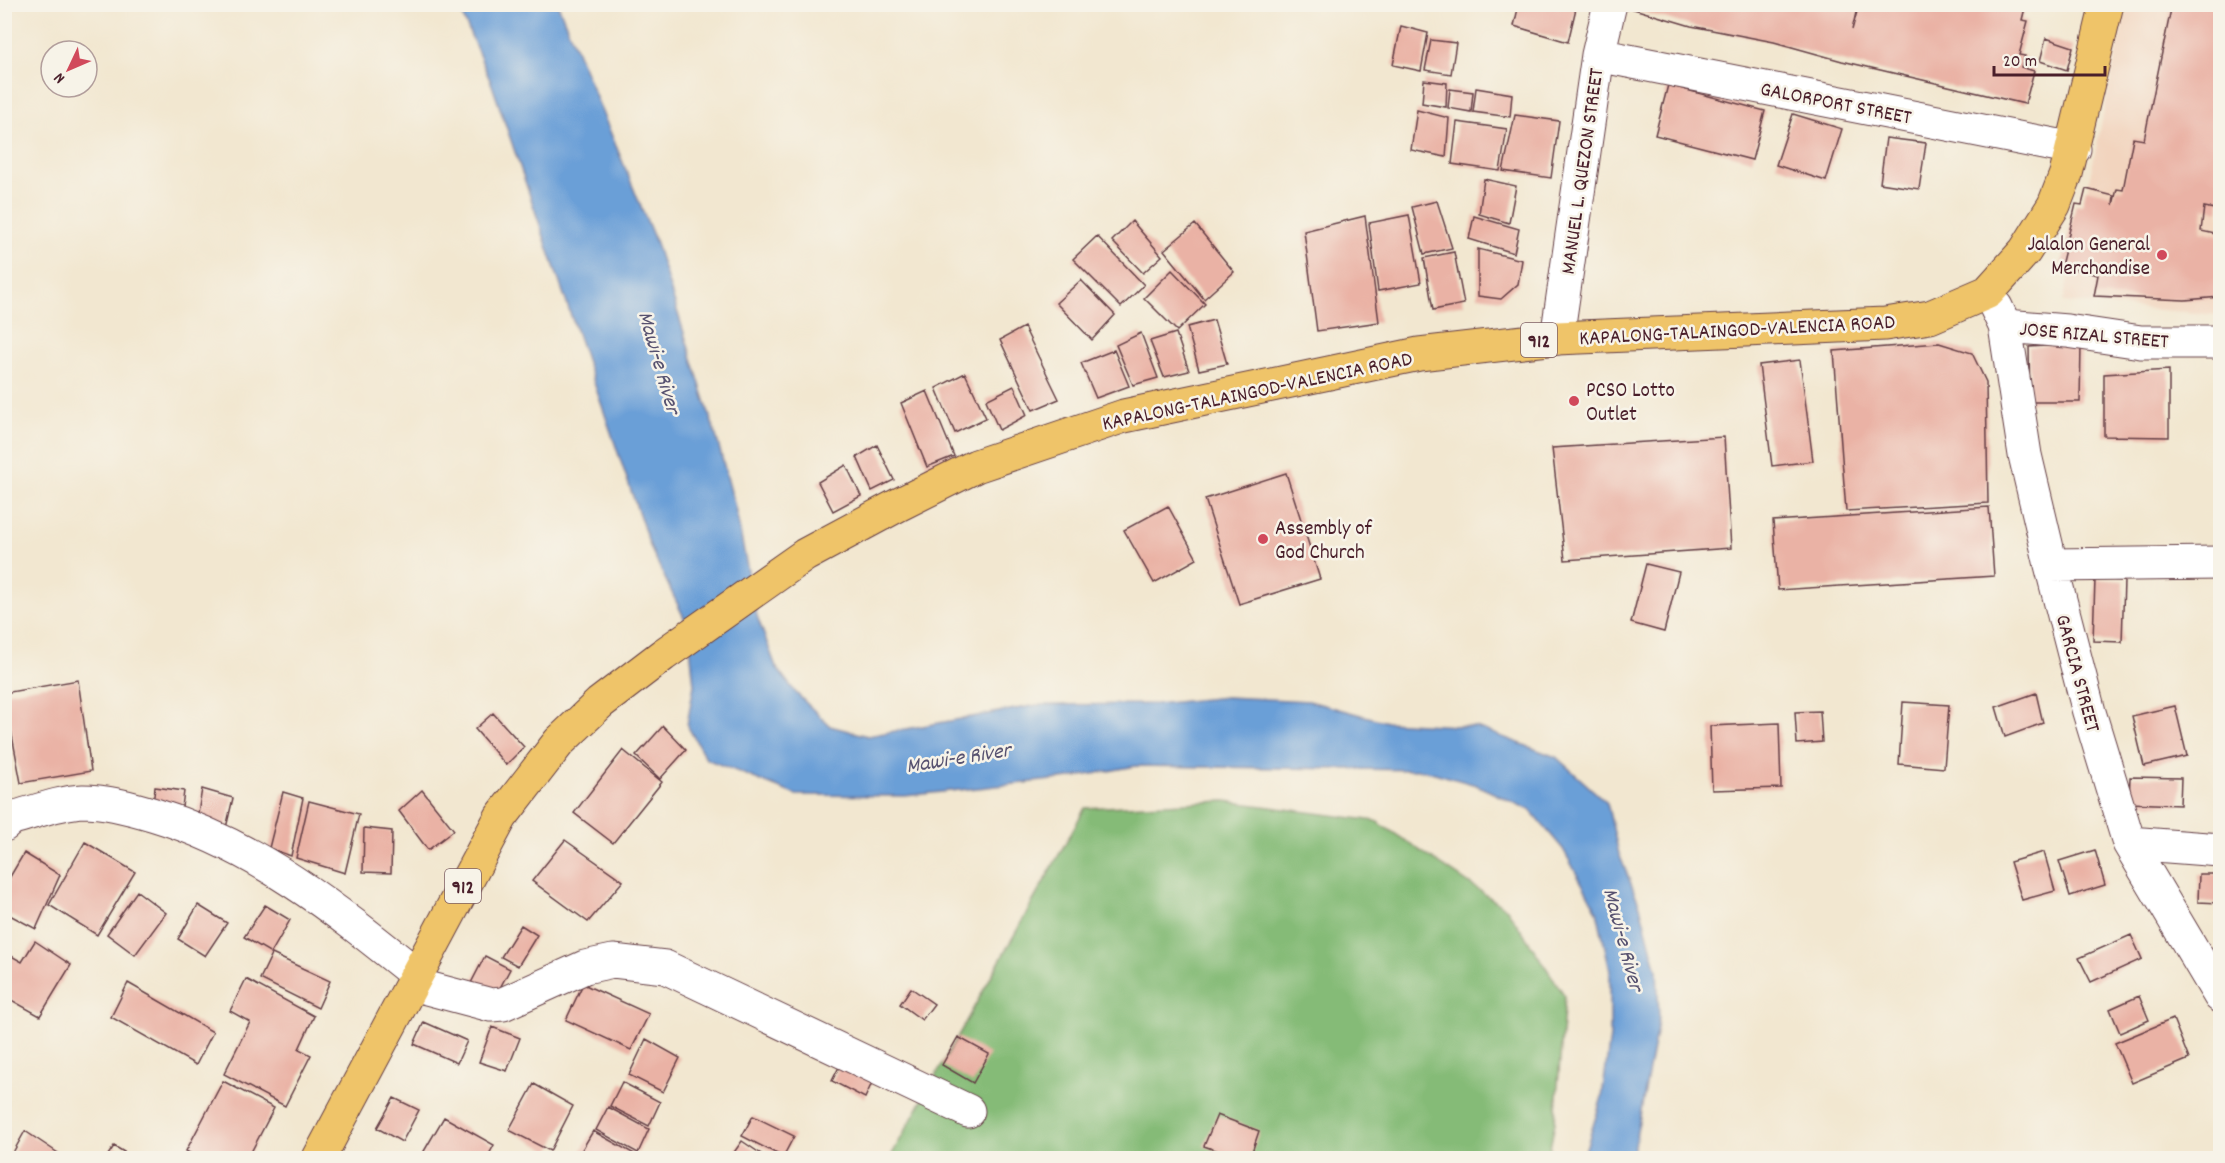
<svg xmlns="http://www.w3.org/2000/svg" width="2225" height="1163" viewBox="0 0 2225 1163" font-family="Dekko,sans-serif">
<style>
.built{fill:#f2d4be}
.forest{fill:#85bb77;stroke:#686d51;stroke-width:1.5}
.water{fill:#6a9fd7;stroke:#5a5f81;stroke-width:1.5}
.building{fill:#eab2a5}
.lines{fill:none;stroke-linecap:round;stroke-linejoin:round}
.minor-casing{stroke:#633d44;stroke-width:35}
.highway-casing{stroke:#633d44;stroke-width:35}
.minor{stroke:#fff;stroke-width:33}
.highway{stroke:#efc469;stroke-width:33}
.poi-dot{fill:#d1495b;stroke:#f7f3e8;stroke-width:2}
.labels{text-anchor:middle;stroke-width:5;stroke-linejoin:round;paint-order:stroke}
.shield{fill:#f7f3e8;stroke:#7e5f64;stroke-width:1.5}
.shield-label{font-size:20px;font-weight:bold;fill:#4a1f2b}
.street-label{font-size:21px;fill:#4a1f2b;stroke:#f7f3e8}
.poi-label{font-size:21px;fill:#4a1f2b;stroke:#f7f3e8;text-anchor:start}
.water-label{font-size:22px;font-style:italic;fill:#575270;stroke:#f7f3e8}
</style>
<rect width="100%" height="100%" fill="#f7f3e8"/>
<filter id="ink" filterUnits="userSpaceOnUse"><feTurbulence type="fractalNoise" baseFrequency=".0167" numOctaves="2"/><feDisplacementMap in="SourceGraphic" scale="12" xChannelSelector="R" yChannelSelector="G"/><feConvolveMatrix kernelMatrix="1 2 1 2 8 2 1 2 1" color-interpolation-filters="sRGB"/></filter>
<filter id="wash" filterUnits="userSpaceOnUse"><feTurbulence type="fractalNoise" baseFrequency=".008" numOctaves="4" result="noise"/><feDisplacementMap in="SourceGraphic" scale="24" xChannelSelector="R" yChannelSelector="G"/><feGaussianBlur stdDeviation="1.35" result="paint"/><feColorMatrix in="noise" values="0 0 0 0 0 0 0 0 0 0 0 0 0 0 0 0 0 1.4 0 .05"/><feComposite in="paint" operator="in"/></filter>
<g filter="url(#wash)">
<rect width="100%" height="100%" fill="#f2e7d0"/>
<!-- built -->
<path class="built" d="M2127 5H2220V315L2063 302Z"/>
<!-- forest -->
<path class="forest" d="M1225 801 1376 821 1507 909 1565 996 1555 1122 1548 1158H890L1085 808Z"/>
<!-- water -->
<path class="water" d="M458 5H558L656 243 717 439 735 507 757 616 776 667 796 693 830 726 868 736 1037 705 1156 704 1226 697 1309 701 1387 722 1476 727 1556 757 1607 803 1619 854 1640 906 1657 970 1659 1017 1632 1158H1583L1602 1097 1610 1036V970L1597 911 1563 849 1530 810 1476 785 1424 770 1136 766 1070 778 905 796 796 795 706 759 687 725 694 685 688 626 651 549 492 85Z"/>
<g id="blocks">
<!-- building -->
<path class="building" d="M1519 4H1577L1568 42 1514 26Z
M1617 4H1858L1852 30 1859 4H1920L1950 12 1952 4H2026L2022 20 2028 21 2019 55 2025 56 2021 67 2034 71 2025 104 1842 61 1774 42 1691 26Z
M2172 4H2220V210L2204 207 2201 231 2220 235V297L2185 300 2094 296 2098 275 2061 266 2076 204 2082 205 2086 189 2114 196 2113 205 2117 189 2123 190 2133 138 2144 140Z
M1401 26 1428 33 1421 71 1393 65Z
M2046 38 2073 47 2067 70 2040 61Z
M1431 40 1456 43 1451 74 1425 70Z
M1424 80 1447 83 1446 107 1422 103Z
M1668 85 1765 111 1752 160 1655 135Z
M1476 88 1512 94 1510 117 1473 112Z
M1450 89 1473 92 1471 112 1448 108Z
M1417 110 1449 118 1446 157 1411 150Z
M1793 114 1842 129 1826 181 1776 165Z
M1515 115 1559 121 1551 178 1503 171Z
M1457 122 1507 129 1500 171 1452 164Z
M1886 138 1926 143 1919 189 1880 183Z
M1484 179 1516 186 1509 223 1479 214Z
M1437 201 1452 248 1424 254 1412 207Z
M1409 215 1421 283 1378 291 1369 223Z
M1365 216 1379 322 1317 331 1304 231Z
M1474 216 1519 229 1514 253 1469 239Z
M1132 221 1162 256 1143 273 1112 241Z
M1195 224 1234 272 1204 299 1164 250Z
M1097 236 1144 285 1121 307 1073 259Z
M1478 249 1522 260 1518 284 1501 299 1478 296Z
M1454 252 1464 304 1433 310 1424 258Z
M1172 270 1205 304 1177 331 1144 298Z
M1081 280 1115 315 1092 340 1056 303Z
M1214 320 1227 364 1199 370 1187 327Z
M1024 327 1059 399 1033 410 1000 340Z
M1141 333 1158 378 1133 385 1116 345Z
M1176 333 1189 371 1164 377 1150 341Z
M1939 343 1972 353 1986 382 1988 503 1846 511 1834 351Z
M2081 344 2080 402H2030L2029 347Z
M1114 350 1129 386 1096 398 1081 363Z
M1800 360 1813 461 1772 466 1759 365Z
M2169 370V437L2104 436V374Z
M965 373 986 418 955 433 936 388Z
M1014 386 1027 415 999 430 986 400Z
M927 391 954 456 927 467 901 403Z
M1724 437 1731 548 1565 560 1552 448Z
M877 445 894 480 872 491 857 457Z
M846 465 861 496 833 511 818 482Z
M1286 473 1320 579 1239 604 1205 499Z
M1168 506 1197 559 1154 583 1124 530Z
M1989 507 1994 576 1778 590 1773 521Z
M1646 564 1679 572 1664 632 1631 623Z
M2095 579 2124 581 2122 642 2093 641Z
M78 680 91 771 21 783 4 693Z
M2036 693 2043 723 2005 737 1996 707Z
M1903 702 1949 705 1944 768 1899 764Z
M2175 706 2187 756 2144 766 2132 716Z
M1820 711 1822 742 1797 744 1795 712Z
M493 713 524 747 506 765 475 729Z
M1779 723 1781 788 1712 790 1710 726Z
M663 726 686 750 660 779 636 756Z
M623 750 662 782 613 843 574 813Z
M2130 777 2181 778 2180 805 2129 803Z
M155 787 184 791 181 815 152 814Z
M202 789 233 798 226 828 197 819Z
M422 790 454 830 428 850 399 811Z
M283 792 303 798 291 856 269 848Z
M309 801 359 814 345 873 296 858Z
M364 828 392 831 391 873 363 872Z
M565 840 623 881 588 922 532 881Z
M85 842 135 872 97 935 49 905Z
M2095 850 2105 885 2070 896 2059 861Z
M2044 852 2055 891 2022 900 2010 862Z
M24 853 60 875 36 929 4 912V887Z
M2199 874H2220V903L2198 902Z
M137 891 166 913 135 955 107 934Z
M198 905 227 923 205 956 178 939Z
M265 905 290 920 271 953 244 937Z
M521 925 537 935 518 966 501 957Z
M2131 935 2142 959 2091 982 2079 958Z
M35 941 71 965 40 1016 4 996 7 987 4 985V961L8 954 22 962Z
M272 954 330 981 318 1008 260 979Z
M485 956 510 969 494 999 470 985Z
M246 979 314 1016 299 1049 311 1055 285 1106 224 1074 250 1022 230 1011Z
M128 983 213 1032 196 1065 111 1017Z
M583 984 649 1014 631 1050 566 1020Z
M911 988 934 1004 922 1020 900 1004Z
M2139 996 2149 1020 2120 1033 2110 1009Z
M2173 1019 2189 1059 2132 1083 2115 1043Z
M424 1022 467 1041 457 1063 414 1044Z
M492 1027 520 1038 507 1071 479 1062Z
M958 1037 989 1054 973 1083 942 1065Z
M646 1039 680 1058 663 1092 629 1075Z
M843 1059 875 1076 865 1098 832 1081Z
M223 1081 274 1108 248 1158H198L186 1151Z
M622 1082 660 1102 649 1126 610 1106Z
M534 1084 573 1106 550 1151 509 1130Z
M394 1098 419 1110 402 1142 377 1128Z
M608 1107 649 1129 638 1153 596 1130Z
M1217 1115 1259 1131 1250 1158H1237L1204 1146Z
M753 1116 794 1136 783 1157 742 1136Z
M444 1117 494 1145 487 1158H420Z
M25 1131 55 1151 66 1158H10Z
M593 1131 638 1156 637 1158H577Z
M742 1141 767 1158H730Z
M114 1146 134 1158H106Z"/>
</g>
</g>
<g filter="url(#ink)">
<use href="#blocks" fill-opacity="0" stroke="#633d44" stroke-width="1.5"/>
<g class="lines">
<defs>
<path id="minor" d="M1598 55 2074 149
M1996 307 2005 326 2067 331 2141 342H2220
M2005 326 2025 455 2051 565 2089 712 2129 843 2220 996
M1557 338 1598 55 1610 4
M2051 565 2220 563
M4 825 12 818C35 812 60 802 83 801 107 801 132 808 155 815 257 846 335 909 417 975
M2129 843 2220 850
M412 984 491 1005 503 1004 585 967 613 961 665 967 968 1111"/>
<path id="highway" d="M319 1158 501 817 559 742 600 703 663 655 805 555 898 505 976 466 1124 416 1419 354 1557 338 1885 324 1930 317 1988 292 2025 251 2054 205 2066 174 2107 4"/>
</defs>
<!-- minor casing -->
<use href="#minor" class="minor-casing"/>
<!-- highway casing -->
<use href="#highway" class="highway-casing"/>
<!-- minor -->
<use href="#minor" class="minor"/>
<!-- highway -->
<use href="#highway" class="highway"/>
</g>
</g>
<!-- markers -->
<g class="poi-dot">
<circle cx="2162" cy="255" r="6"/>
<circle cx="1574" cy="401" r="6"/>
<circle cx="1263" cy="539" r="6"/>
</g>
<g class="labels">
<!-- shield labels -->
<g class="shield">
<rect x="1521" y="323" width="36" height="34" rx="4.5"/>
<rect x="445" y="869" width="36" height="34" rx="4.5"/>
</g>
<g class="shield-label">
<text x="1539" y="347">912</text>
<text x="463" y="893">912</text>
</g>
<!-- street labels -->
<g class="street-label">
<text transform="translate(1836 102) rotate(11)" y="7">GALORPORT STREET</text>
<text transform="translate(1581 171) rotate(-82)" y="7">MANUEL L. QUEZON STREET</text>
<text transform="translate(1737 329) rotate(-3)" y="7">KAPALONG-TALAINGOD-VALENCIA ROAD</text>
<text transform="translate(2094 334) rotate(5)" y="7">JOSE RIZAL STREET</text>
<text transform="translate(1257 390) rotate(-12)" y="7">KAPALONG-TALAINGOD-VALENCIA ROAD</text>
<text transform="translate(2079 673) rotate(75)" y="7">GARCIA STREET</text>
</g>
<!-- poi labels -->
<g class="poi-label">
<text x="2150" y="250" text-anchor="end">Jalalon General<tspan x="2150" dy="24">Merchandise</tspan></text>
<text x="1586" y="396">PCSO Lotto<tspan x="1586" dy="24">Outlet</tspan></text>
<text x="1275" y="534">Assembly of<tspan x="1275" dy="24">God Church</tspan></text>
</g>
<!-- water labels -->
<g class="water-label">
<text transform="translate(661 362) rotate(74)" y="8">Mawi-e River</text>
<text transform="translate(958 756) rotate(-9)" y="8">Mawi-e River</text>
<text transform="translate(1625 939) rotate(75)" y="8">Mawi-e River</text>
</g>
</g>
<!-- margin -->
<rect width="2225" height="1163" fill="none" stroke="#f7f3e8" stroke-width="24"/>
<!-- north arrow -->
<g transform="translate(69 69) rotate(226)"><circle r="28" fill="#f7f3e8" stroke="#b29e9c" stroke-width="1.5"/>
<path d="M0-4.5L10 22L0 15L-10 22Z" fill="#d1495b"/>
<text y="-9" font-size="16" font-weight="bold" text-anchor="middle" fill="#4a1f2b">N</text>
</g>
<!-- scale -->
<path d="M1994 66v9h111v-9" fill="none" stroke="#4a1f2b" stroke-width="3"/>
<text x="2003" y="66" font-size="18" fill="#4a1f2b" stroke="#f7f3e8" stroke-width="4.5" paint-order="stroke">20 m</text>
</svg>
